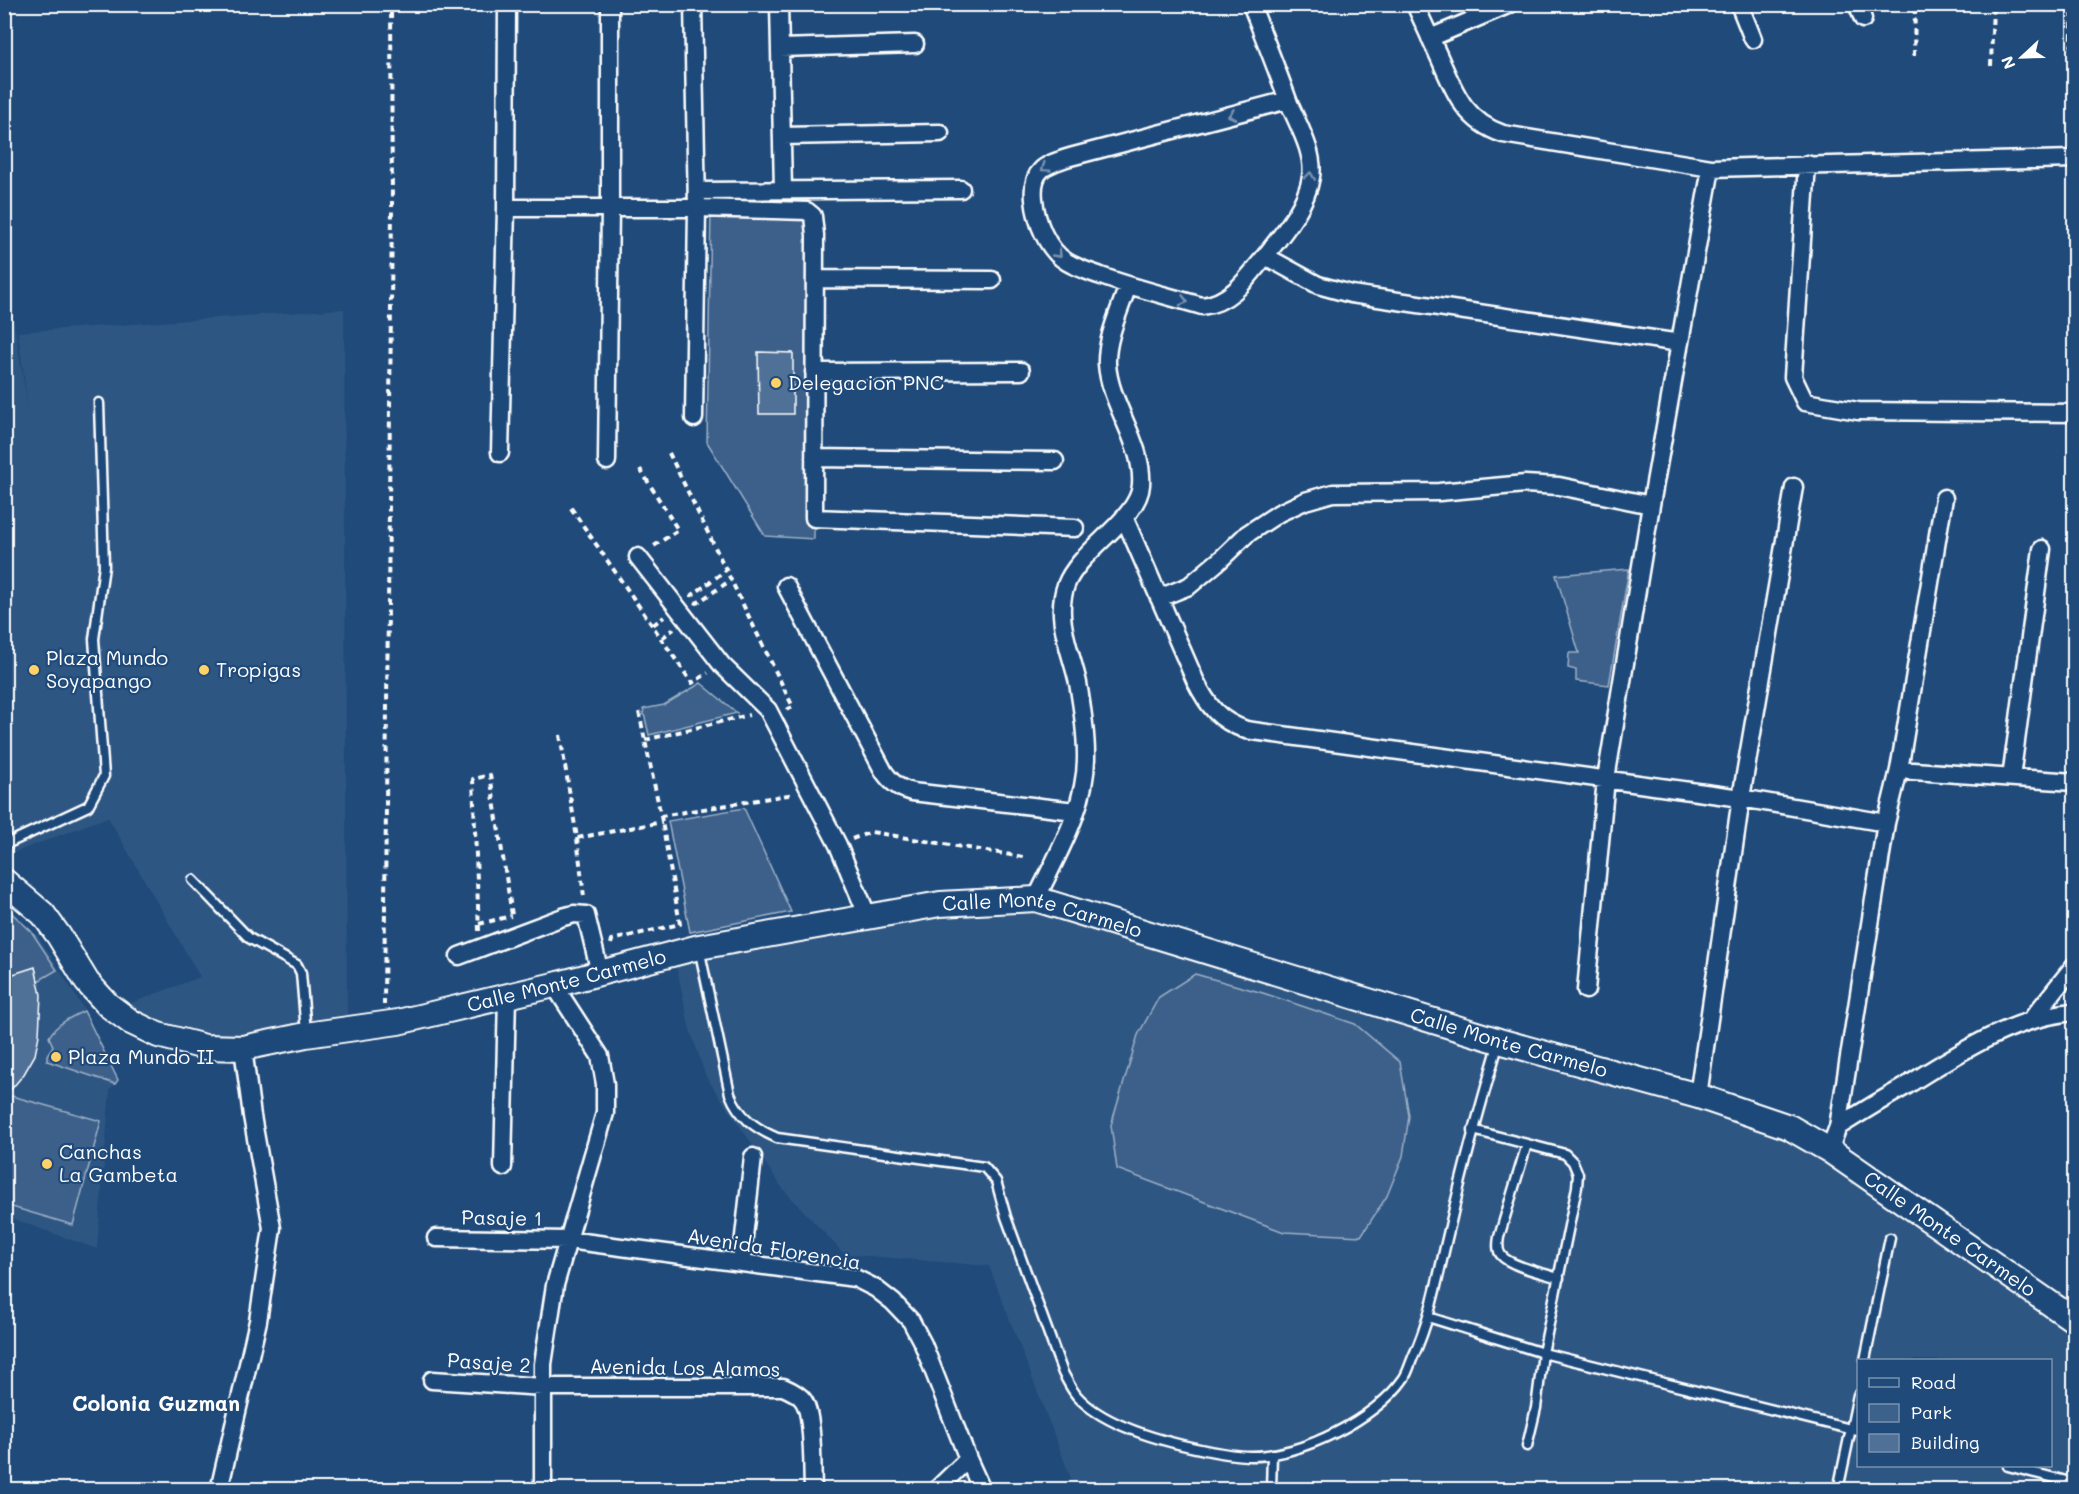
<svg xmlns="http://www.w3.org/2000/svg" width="2079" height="1494" viewBox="0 0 2079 1494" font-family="Mali,sans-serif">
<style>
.built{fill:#2e5683;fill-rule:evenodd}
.green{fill:#3c618b;stroke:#9eb0c5;stroke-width:1.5}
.building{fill:#507197;stroke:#fff;stroke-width:1.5}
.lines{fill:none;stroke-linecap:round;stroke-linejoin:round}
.lane-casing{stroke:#fff;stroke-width:13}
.street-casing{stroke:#fff;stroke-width:21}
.secondary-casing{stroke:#fff;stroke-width:28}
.path{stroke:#fff;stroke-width:4;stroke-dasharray:6 4.5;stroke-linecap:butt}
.lane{stroke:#1f4a7a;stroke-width:8}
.street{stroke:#1f4a7a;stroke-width:16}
.secondary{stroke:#1f4a7a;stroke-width:24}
.oneway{stroke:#7992af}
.poi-dot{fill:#ffd166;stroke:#1f4a7a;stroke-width:2}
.labels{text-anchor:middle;stroke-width:4.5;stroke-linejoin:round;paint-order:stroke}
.poi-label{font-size:20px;fill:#fff;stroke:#1f4a7a;text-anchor:start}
.street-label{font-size:20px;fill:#fff;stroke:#1f4a7a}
.neighbourhood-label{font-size:21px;font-weight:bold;fill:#fff;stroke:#1f4a7a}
</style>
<rect width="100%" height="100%" fill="#1f4a7a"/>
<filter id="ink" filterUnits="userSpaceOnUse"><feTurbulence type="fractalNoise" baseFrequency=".0167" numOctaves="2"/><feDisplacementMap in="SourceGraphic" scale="12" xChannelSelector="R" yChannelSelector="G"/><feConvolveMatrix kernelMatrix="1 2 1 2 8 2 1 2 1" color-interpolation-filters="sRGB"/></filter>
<g filter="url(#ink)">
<!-- built -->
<path class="built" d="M4 264 28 407 18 332 344 309 347 1019 242 1040 211 1039 173 1029 144 1017 129 1004 200 977 108 817 5 856Z
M1036 899 1789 1127 2074 1320V1489H1075L989 1266 844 1254 783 1189 706 1077 689 1026 674 953ZM1858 1360H2050V1466H1858Z
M4 903 37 935 51 956 88 1016 118 1080 110 1090 97 1249 5 1216Z"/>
<!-- green -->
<path class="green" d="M711 209 807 211 815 239 814 539 765 536 707 442Z
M1629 569 1609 685 1576 681V670L1568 668 1569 653H1579L1556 575Z
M701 683 737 713 649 735 643 709 664 705Z
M744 808 791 912 690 932 668 821Z
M4 906 31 931 57 970 38 981 35 968 5 977Z
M1195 974 1263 993 1355 1024 1400 1062 1409 1116 1403 1156 1387 1196 1361 1236 1284 1232 1117 1169 1111 1125 1138 1035 1159 997Z
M84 1011 118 1080 115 1084 47 1061V1055L53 1046 49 1037C56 1024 71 1017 84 1011Z
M12 1096 101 1121 73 1225 5 1205V1123Z"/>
<!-- building -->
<path class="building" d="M758 352 793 353V414H759Z
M35 967 41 995 39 1035 35 1055 24 1074 4 1098V977Z"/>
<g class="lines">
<defs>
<path id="lane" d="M4 845 88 806 104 776 94 639 104 566 99 403
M193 880 249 938 297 965 301 973 306 1032
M699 948 730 1094C739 1117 755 1128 777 1138L984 1167 996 1181 1006 1217 1063 1373C1067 1380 1071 1389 1077 1396 1105 1427 1165 1442 1205 1450 1220 1453 1235 1456 1250 1456 1300 1457 1376 1419 1404 1378 1408 1372 1410 1364 1413 1357 1432 1316 1439 1270 1450 1226 1464 1164 1481 1103 1499 1042
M1473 1130 1565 1154 1573 1162 1578 1174 1577 1187 1543 1353 1536 1408 1527 1446
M1527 1144 1499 1237C1498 1243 1497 1250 1501 1255 1509 1266 1546 1274 1559 1278
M1428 1317 1543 1353 1858 1431
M1865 1360 1890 1238
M2008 1466 2074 1483
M1271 1490 1272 1454
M1838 1490 1858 1395"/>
<path id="street" d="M693 4 697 208 694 418
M779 4 783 190
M1251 4C1264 37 1277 70 1289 103 1298 125 1315 153 1311 177 1306 208 1280 237 1262 260 1246 280 1230 303 1202 306 1168 296 1134 288 1101 276 1090 272 1077 268 1067 262 1047 250 1036 221 1034 199 1031 169 1045 165 1070 157L1288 100
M1415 4C1423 23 1432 41 1440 59 1455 93 1465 121 1503 134L1711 168 2074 159
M1739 4 1753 39
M1857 4 1863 19
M1430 38 1510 4
M780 48 915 44
M782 136 940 133
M1807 164 1793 377 1805 402 1858 411 2074 413
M697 191 961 189
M506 208H697L807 211 813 216 815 235 814 518 1075 528
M1265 256 1318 285 1351 294 1680 343
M815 279 992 280
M814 372 1021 371
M500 453 506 208 507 4
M814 458 1055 461
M607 461 610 207V4
M1124 517 1195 680C1208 706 1218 720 1246 730L1741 798 1886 823
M638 557 722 665 768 710 838 845 868 917
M786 586 884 772C892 783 898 788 912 792L1075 811
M1159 598 1189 586 1220 560 1247 534 1279 513 1305 501 1333 493 1439 492 1525 484 1559 486 1651 505
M1899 770 2074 782
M2011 778 2042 549
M1036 899C1057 855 1087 806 1086 755 1086 732 1082 706 1078 683 1071 651 1054 618 1066 585 1079 550 1139 519 1141 485 1144 443 1110 406 1107 364 1106 338 1120 310 1128 285
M459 956 563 917 574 914 586 915 600 973
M1586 990 1606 779 1651 505 1711 168
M2031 1020 2074 966
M1698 1096 1741 798 1794 487
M1838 1127C1860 1113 1883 1099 1906 1086 1957 1054 2013 1017 2074 1012
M1829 1150 1838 1127 1886 823 1899 770 1944 498
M503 1167 507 996
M436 1238 568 1240 855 1278 875 1288 893 1302 911 1321 923 1344 968 1459 936 1490
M741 1263 753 1157
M432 1380 543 1387H783C790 1390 799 1394 803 1400 814 1414 812 1470 813 1490
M968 1459 982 1490
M219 1490 258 1321 272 1228 252 1116 243 1048
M543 1490V1364L555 1285 605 1113V1084L600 1056 554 985"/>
<g id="secondary">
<path id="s1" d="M4 881 43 914 59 936 87 982 108 1005 131 1022 158 1035 205 1047 243 1048 306 1035 398 1022 554 985 699 947 940 904 1036 899 1499 1041 1698 1096 1789 1127 1829 1150 2074 1320"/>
</g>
</defs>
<!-- lane casing -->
<use href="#lane" class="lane-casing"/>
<!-- street casing -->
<use href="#street" class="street-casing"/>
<!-- secondary casing -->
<use href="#secondary" class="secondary-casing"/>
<!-- path -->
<path class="path" d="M1914 56 1915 4
M2071 60 2073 4
M1991 66 1993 4
M669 453 793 707 786 710
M640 469 678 530 651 548
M571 508 692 683 708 673
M691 597V596L726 570
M695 602 697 603 731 580
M653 625 664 617
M662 638 674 629
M639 712 661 816 794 794
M560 735 577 838 662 822
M645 740 749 715
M577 838 584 897
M852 839 871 832 1023 857
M479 924 511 916
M479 931 473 779 490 775 512 915
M611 944 612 940 680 924 661 816
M384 1005 392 207 391 4"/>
<!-- lane -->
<use href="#lane" class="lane"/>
<!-- street -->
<use href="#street" class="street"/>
<!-- secondary -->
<use href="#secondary" class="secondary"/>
</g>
<!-- one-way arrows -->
<defs><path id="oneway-chevron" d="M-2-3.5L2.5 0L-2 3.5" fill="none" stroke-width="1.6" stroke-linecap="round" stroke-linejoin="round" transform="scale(1.5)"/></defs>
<g class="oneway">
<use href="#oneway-chevron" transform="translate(1232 115) rotate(166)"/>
<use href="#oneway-chevron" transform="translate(1045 168) rotate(145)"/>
<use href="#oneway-chevron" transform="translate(1310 176) rotate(-83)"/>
<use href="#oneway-chevron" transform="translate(1058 254) rotate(46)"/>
<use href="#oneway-chevron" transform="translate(1184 301) rotate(15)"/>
</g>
</g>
<!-- markers -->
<g class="poi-dot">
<circle cx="776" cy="383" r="6"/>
<circle cx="34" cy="670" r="6"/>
<circle cx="204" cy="670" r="6"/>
<circle cx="56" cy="1057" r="6"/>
<circle cx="47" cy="1164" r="6"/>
</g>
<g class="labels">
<!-- poi labels -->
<g class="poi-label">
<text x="788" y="390">Delegacion PNC</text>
<text x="46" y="665">Plaza Mundo<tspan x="46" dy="23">Soyapango</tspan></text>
<text x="216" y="677">Tropigas</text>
<text x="68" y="1064">Plaza Mundo II</text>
<text x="59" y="1159">Canchas<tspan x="59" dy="23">La Gambeta</tspan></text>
</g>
<!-- street labels -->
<g class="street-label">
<text dy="7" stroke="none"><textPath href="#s1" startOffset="1125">Calle Monte Carmelo</textPath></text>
<text dy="7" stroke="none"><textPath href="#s1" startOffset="639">Calle Monte Carmelo</textPath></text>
<text dy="7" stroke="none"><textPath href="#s1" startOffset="1611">Calle Monte Carmelo</textPath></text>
<text transform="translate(502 1218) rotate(1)" y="7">Pasaje 1</text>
<text dy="7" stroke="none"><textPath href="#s1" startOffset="2097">Calle Monte Carmelo</textPath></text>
<text transform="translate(774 1249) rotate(9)" y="7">Avenida Florencia</text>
<text transform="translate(489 1363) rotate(4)" y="7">Pasaje 2</text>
<text transform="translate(685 1368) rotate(1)" y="7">Avenida Los Alamos</text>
</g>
<!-- neighbourhood labels -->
<g class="neighbourhood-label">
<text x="156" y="1411">Colonia Guzman</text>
</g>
</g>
<!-- margin -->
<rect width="2079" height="1494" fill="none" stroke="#1f4a7a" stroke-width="24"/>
<rect x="12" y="12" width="2055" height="1470" fill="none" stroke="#fff" stroke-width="2" filter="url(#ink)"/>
<!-- legend -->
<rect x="1857" y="1359" width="195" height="108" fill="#1f4a7a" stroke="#7992af" stroke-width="1.5"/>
<rect x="1869" y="1378" width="30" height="9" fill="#1f4a7a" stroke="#7992af" stroke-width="1.5"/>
<text x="1911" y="1389" font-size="18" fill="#ffffff">Road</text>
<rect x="1869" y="1404" width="30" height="18" fill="#3c618b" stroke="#7992af" stroke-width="1.5"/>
<text x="1911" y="1419" font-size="18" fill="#ffffff">Park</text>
<rect x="1869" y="1434" width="30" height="18" fill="#507197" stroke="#7992af" stroke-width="1.5"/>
<text x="1911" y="1449" font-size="18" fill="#ffffff">Building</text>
<!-- north arrow -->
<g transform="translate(2022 57) rotate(248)" stroke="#1f4a7a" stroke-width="4.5" paint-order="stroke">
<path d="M0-4.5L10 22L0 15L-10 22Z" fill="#ffffff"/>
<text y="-9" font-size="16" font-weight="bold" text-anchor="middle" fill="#ffffff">N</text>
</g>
</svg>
